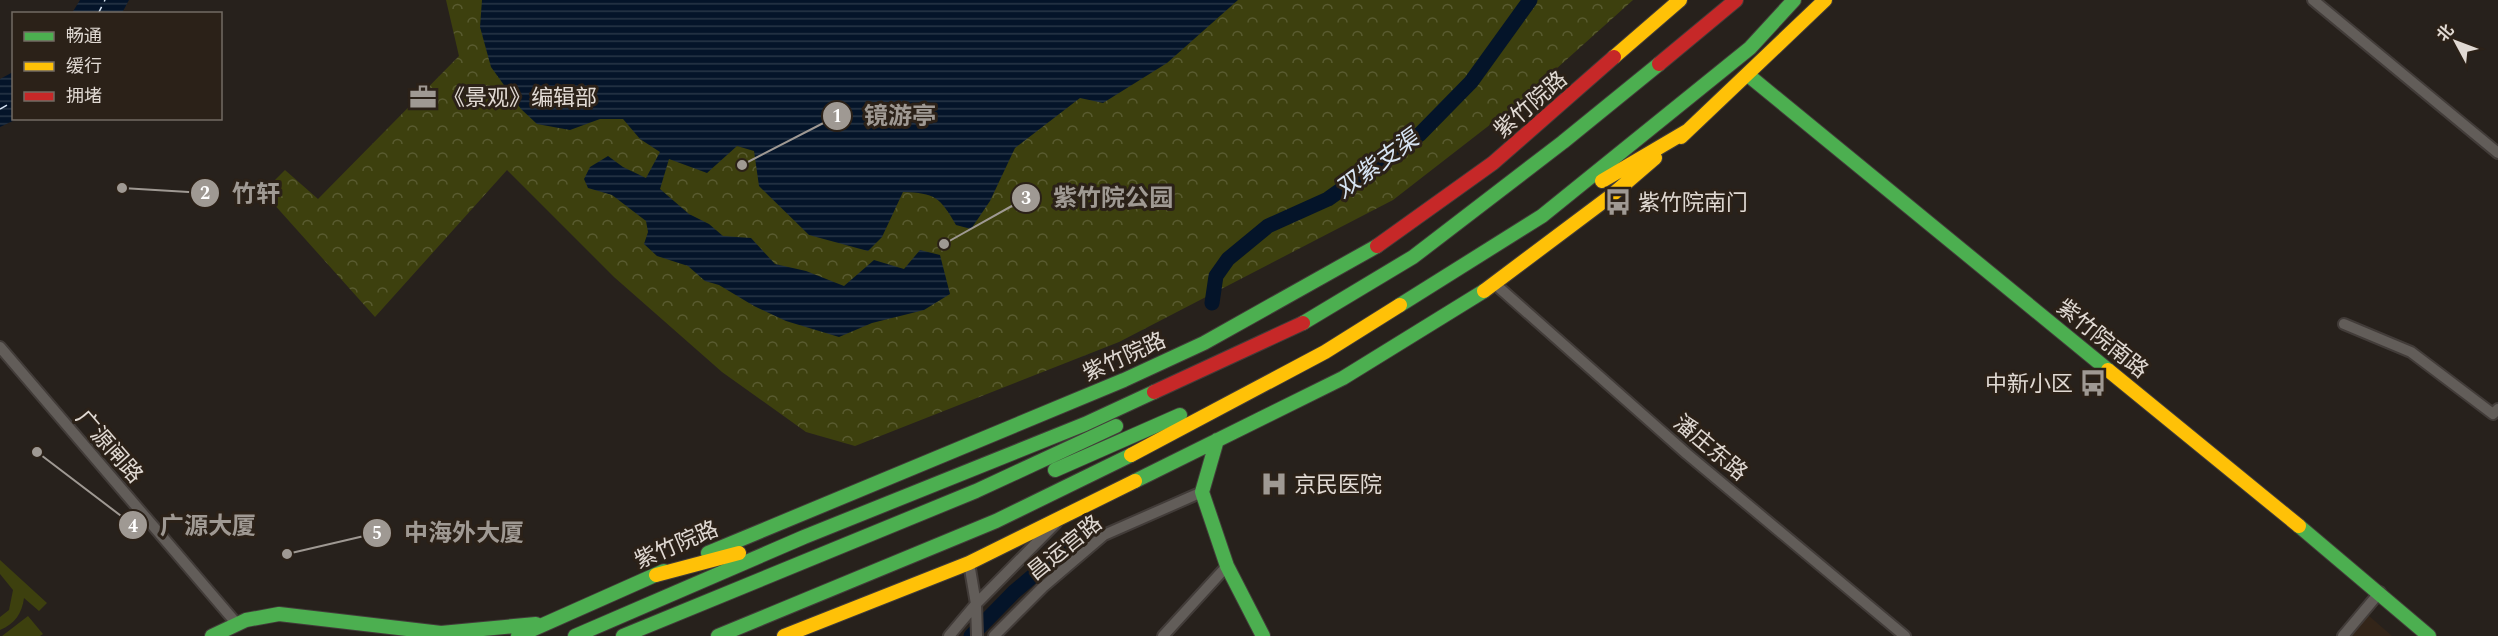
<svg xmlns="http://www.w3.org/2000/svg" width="2498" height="636" viewBox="0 0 2498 636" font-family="Spectral,'Noto Sans SC',serif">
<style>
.built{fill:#332519}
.forest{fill:url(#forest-crowns)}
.pitch{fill:#3d400e}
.water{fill:url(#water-rules)}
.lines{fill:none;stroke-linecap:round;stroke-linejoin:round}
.canal{stroke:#041429;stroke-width:15}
.ferry{stroke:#d7e4f3;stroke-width:1.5;stroke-dasharray:8 6;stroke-linecap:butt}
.street-casing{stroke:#423c39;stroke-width:14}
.fast-casing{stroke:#423c39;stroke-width:16}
.slow-casing{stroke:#423c39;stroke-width:16}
.jam-casing{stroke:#423c39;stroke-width:16}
.street{stroke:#625d59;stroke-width:10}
.fast{stroke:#4caf50;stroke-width:14}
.slow{stroke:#ffc107;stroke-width:14}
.jam{stroke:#c62828;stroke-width:14}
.labels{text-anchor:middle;stroke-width:6;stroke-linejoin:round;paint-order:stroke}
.poi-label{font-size:22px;fill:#e0d9d3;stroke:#2b2118;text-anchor:start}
.street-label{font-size:22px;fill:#e0d9d3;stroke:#2b2118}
.water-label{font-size:24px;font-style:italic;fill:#d7e4f3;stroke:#2b2118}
.leader{fill:none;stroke:#9f9993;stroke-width:2}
.callout-dot{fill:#9f9993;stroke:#2b2118;stroke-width:2}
.mark-label{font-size:18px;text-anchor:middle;font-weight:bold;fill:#fff}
.callout-label{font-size:24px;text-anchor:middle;font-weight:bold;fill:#9f9993;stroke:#2b2118;stroke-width:6;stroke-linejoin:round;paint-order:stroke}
</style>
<defs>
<pattern id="forest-crowns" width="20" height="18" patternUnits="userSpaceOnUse" patternTransform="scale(1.5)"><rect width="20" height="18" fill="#3d400e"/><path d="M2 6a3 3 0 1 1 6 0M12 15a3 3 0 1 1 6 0" fill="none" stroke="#595b30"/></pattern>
<pattern id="water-rules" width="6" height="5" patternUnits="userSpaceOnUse" patternTransform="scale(1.5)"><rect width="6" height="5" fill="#041429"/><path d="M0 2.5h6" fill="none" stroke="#283647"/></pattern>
</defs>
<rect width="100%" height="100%" fill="#27211c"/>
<!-- built -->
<path class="built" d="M2368 615 2392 636H2350Z"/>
<!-- forest -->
<path class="forest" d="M446 0H1633L1518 103 1393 200 1119 342 855 446 806 432 722 372 614 277 507 170 375 317 263 192 285 170 318 199 459 56Z"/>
<!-- pitch -->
<path class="pitch" d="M0 560 47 603 39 611 24 598C22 613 15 624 0 630V617L9 610 13 590 0 574Z
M28 616 43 634 40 636H2Z"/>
<!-- water -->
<path class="water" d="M80 0H129L122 13H72Z
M482 0H1238L1167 63 1103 103 1080 98 1015 148 990 201 971 229 956 225C940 197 935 193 903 192L882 237 868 251 809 235 759 186 754 151 737 146 707 173 669 159 660 189 689 214 709 224 723 236 751 238 775 264 806 271 844 286 874 260 904 269 920 250 940 255 950 294 924 310 872 323 839 337 786 321 754 306 719 285 705 281 688 266 657 256 644 244 648 232 646 221 612 195 588 188 584 179 590 167 608 156 623 167 646 178 660 152 640 139 623 119H600L570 130 537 124 521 109 491 67 480 27Z
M13 72 14 118 17 119 0 127V79Z"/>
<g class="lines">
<!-- canal -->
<path class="canal" d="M1212 303 1216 276 1228 259 1268 226 1328 199 1420 134 1471 82 1530 0
M971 636 1014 592 1083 533"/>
<!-- ferry -->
<path class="ferry" d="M98 14 105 0
M0 109 14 101"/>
<defs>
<path id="street" d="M2313 0 2498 153
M1495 284 1687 454 1905 636
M2344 324 2411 352 2493 414 2498 409
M0 347 237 624
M969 563 976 604 977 636
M949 636 976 604 1056 523
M994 636 1043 587 1104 535 1202 492
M1163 636 1227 566
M2343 636 2380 592"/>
<path id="fast" d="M1748 75 2108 370
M1400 305 1542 216 1750 48 1794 0
M1303 323 1413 257 1563 142 1659 64
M1217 440 1202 492 1227 566 1263 636
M1055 470 1180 415
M1135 481 1343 378 1484 291
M2299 526 2429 636
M708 553 1124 380 1204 343 1377 246
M212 636 246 620 279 614 441 633 536 624
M518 636 664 571
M575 636 804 537 1085 424 1154 392
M623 636 976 491 1116 426
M718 636 996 521 1131 455"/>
<path id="slow" d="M1614 57 1680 0
M1681 137 1825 0
M1602 181 1687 131
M1484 291 1612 195 1655 158
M2108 370 2299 526
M1131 455 1325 352 1400 305
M656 575 739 553
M784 636 969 563 1135 481"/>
<path id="jam" d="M1659 64 1736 0
M1377 246 1493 163 1614 57
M1154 392 1303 323"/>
</defs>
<!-- street casing -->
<use href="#street" class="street-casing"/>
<!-- fast casing -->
<use href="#fast" class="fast-casing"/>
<!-- slow casing -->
<use href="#slow" class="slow-casing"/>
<!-- jam casing -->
<use href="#jam" class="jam-casing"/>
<!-- street -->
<use href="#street" class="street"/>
<!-- fast -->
<use href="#fast" class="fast"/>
<!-- slow -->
<use href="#slow" class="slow"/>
<!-- jam -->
<use href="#jam" class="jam"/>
</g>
<!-- icons -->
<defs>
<symbol id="office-bare" viewBox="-9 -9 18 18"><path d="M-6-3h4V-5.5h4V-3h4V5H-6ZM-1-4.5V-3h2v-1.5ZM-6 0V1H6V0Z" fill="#9f9993" stroke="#2b2118" stroke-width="2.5" paint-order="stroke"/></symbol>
<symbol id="bus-bare" viewBox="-9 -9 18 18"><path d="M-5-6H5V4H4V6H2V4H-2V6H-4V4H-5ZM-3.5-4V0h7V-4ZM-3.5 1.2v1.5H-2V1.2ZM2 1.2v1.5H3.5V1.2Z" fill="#9f9993" stroke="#2b2118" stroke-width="2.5" paint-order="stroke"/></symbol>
<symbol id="hospital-bare" viewBox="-9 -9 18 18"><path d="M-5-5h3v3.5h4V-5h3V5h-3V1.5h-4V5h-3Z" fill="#9f9993" stroke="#2b2118" stroke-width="2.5" paint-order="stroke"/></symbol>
</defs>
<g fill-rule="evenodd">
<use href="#office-bare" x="404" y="78" width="38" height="38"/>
<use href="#bus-bare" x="1599" y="183" width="38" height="38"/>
<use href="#bus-bare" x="2074" y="364" width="38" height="38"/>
<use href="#hospital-bare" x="1255" y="465" width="38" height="38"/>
</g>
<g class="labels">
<!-- poi labels -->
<g class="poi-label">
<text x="443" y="105">《景观》编辑部</text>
<text x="1638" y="210">紫竹院南门</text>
<text x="2073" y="391" text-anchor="end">中新小区</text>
<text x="1294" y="492">京民医院</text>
</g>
<!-- street labels -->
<g class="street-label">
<text transform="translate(1530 104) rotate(-41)" y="8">紫竹院路</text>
<text transform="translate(2103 338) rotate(39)" y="8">紫竹院南路</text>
<text transform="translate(1124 356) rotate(-24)" y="8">紫竹院路</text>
<text transform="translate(110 446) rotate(49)" y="8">广源闸路</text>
<text transform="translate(1711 447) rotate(40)" y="8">潘庄东路</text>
<text transform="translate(676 544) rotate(-23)" y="8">紫竹院路</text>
<text transform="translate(1064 547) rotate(-39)" y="8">昌运宫路</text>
</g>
<!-- water labels -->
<g class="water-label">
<text transform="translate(1377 164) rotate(-36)" y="8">双紫支渠</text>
</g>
</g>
<!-- callouts -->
<path class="leader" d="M742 165L837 116M122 188L205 193M944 244L1026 198M37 452L133 525M287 554L377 533"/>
<g class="callout-dot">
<circle cx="742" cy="165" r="6"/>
<circle cx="122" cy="188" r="6"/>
<circle cx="944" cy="244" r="6"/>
<circle cx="37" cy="452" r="6"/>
<circle cx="287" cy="554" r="6"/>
<circle cx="837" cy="116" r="15"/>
<circle cx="205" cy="193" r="15"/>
<circle cx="1026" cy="198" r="15"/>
<circle cx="133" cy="525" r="15"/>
<circle cx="377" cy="533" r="15"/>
</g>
<g class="mark-label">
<text x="837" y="122">1</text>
<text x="205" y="199">2</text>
<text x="1026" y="204">3</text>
<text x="133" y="532">4</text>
<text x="377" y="539">5</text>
</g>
<g class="callout-label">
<text x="900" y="124">镜游亭</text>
<text x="256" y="202">竹轩</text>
<text x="1113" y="206">紫竹院公园</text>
<text x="208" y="534">广源大厦</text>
<text x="464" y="541">中海外大厦</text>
</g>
<!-- legend -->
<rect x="12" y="12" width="210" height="108" fill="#2b2118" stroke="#736b63" stroke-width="1.5"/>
<rect x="24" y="32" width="30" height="9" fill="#4caf50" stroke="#736b63" stroke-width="1.5"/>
<text x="66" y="42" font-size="18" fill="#e0d9d3">畅通</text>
<rect x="24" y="62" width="30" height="9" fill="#ffc107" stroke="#736b63" stroke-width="1.5"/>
<text x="66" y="72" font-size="18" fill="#e0d9d3">缓行</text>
<rect x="24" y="92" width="30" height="9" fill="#c62828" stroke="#736b63" stroke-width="1.5"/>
<text x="66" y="102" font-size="18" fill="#e0d9d3">拥堵</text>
<!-- north arrow -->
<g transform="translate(2456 42) rotate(311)" stroke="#2b2118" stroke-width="4.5" paint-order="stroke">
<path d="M0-4.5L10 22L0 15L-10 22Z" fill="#e0d9d3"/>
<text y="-9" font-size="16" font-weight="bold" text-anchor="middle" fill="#e0d9d3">北</text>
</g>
</svg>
